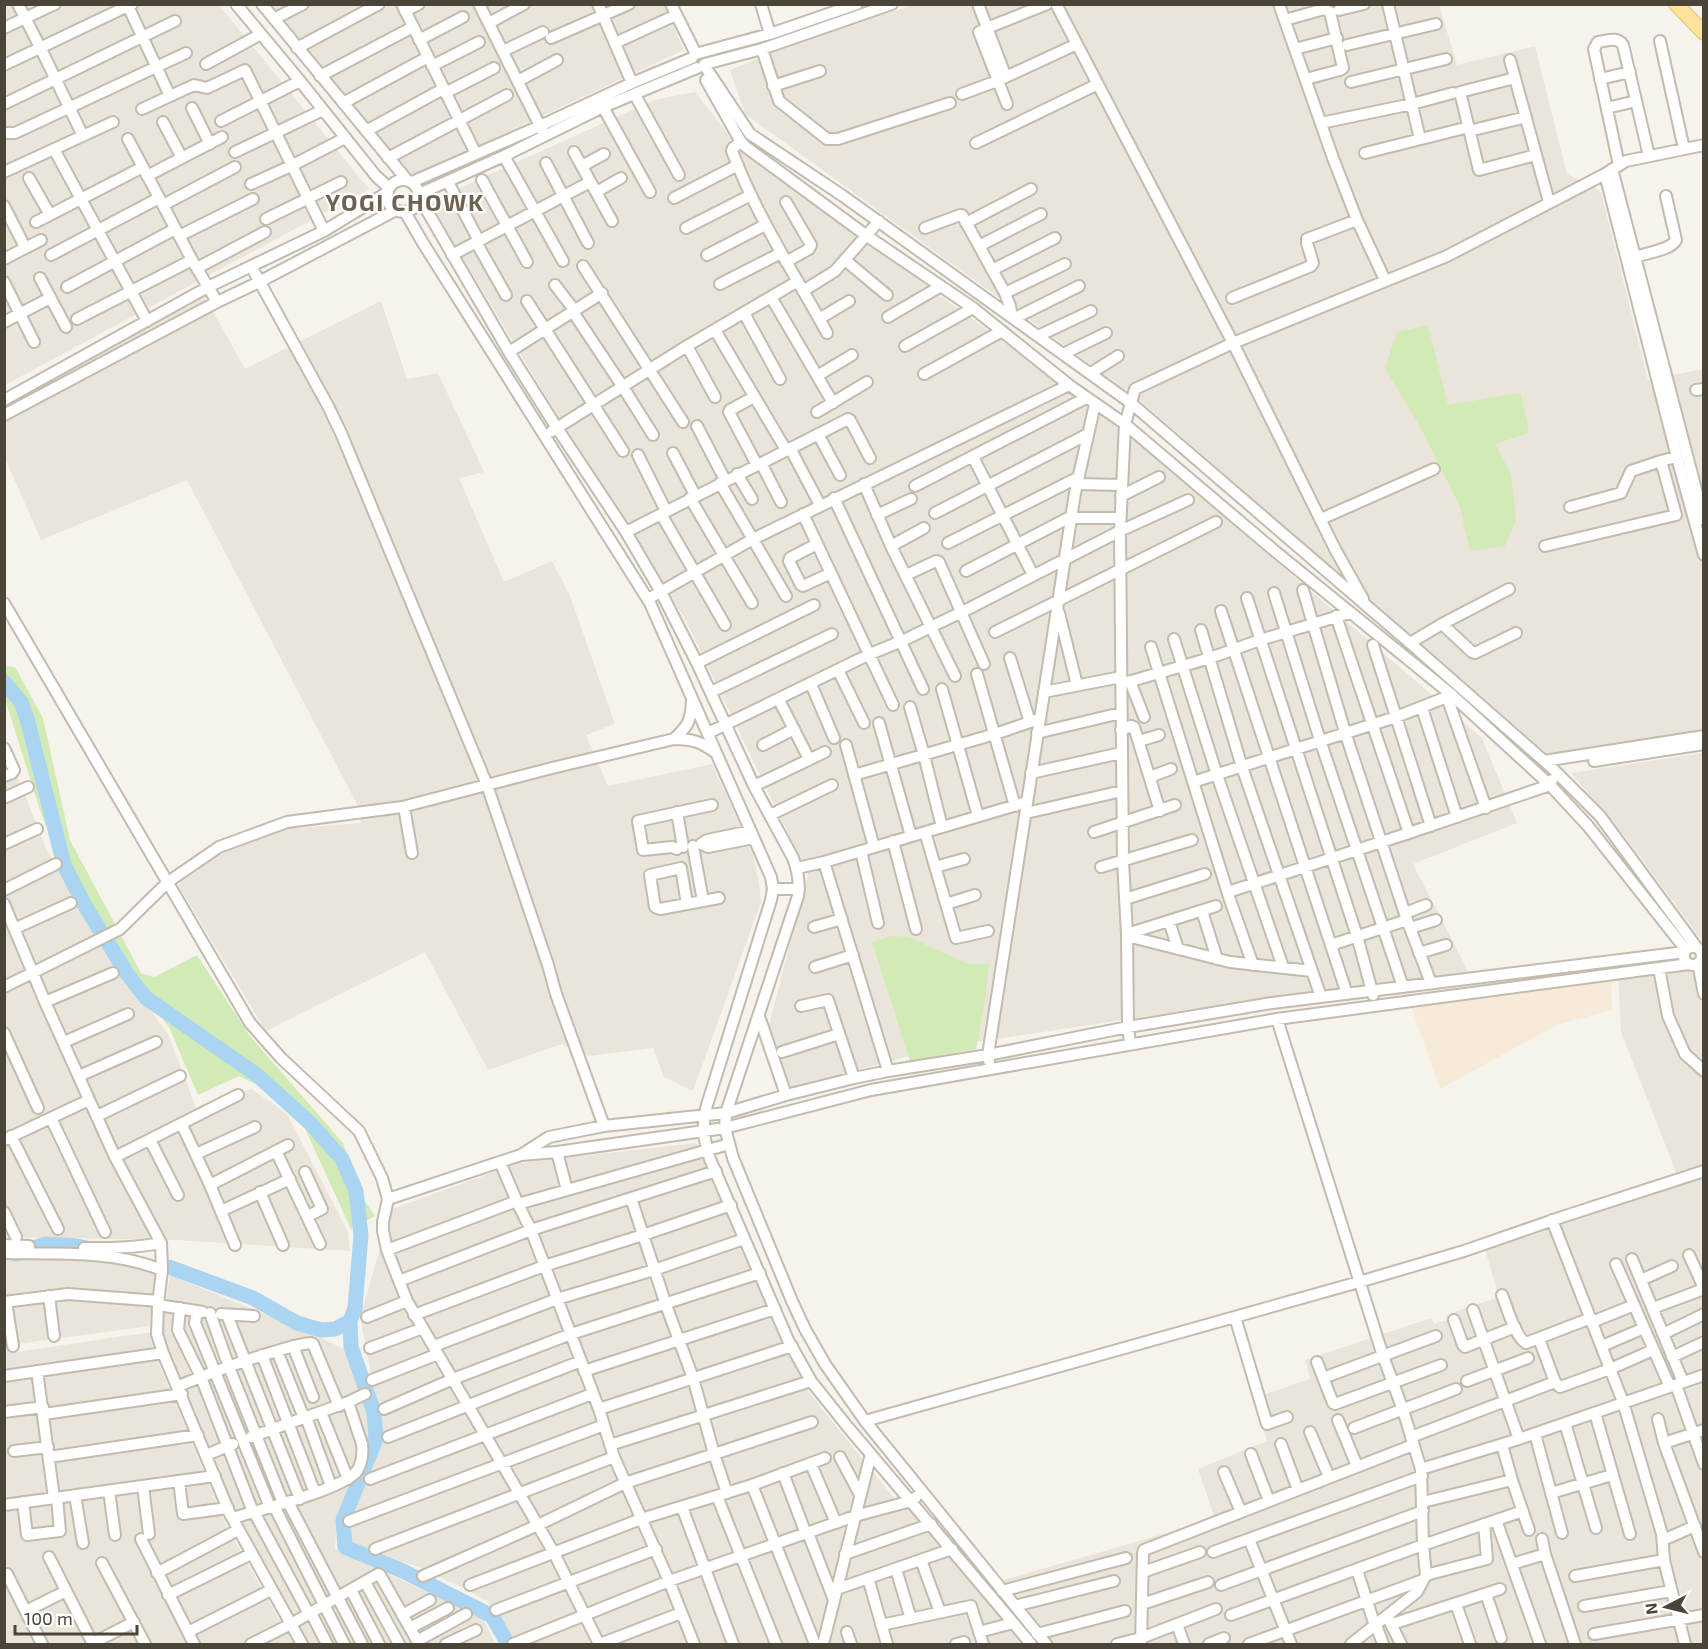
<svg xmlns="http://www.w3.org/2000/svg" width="1708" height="1649" viewBox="0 0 1708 1649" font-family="'Exo 2',sans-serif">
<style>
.residential{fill:#eae5da}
.commercial{fill:#f7ead8}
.green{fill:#d2eab5}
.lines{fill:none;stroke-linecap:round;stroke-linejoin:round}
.river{stroke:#a9d4f2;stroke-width:15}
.minor-casing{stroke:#c2bbae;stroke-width:14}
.major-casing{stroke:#e6c16a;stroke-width:16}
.minor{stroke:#fff;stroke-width:10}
.major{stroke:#ffe39c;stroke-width:14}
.labels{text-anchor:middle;stroke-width:4.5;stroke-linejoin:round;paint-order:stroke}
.district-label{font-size:24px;font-weight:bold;letter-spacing:1.5px;fill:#6e6250;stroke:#fff}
</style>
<rect width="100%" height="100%" fill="#f6f3ec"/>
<!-- residential -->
<path class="residential" d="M915 4 1439 5 1457 65 1535 46 1567 174 1601 192 1648 380 1703 369V730L1547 754 1400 628 1140 400 745 114 730 70 773 52Z
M5 5H219L369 189 5 385Z
M271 5H664L684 50 413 176Z
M695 92 744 154 977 322 1143 447 1482 738 1517 823 1413 864 1469 973 1229 1004 949 1046 778 1090 763 1048 808 875 687 623 571 438 429 202 654 100Z
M205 297 245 369 381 301 407 379 438 373 484 472 459 478 504 582 552 561 570 596 615 724 586 735 608 786 712 764 752 851 759 883 761 902 693 1091 664 1077 653 1048 589 1056 561 1044 488 1070 425 952 266 1031 178 885 217 856 283 829 361 823 357 804 187 480 41 540 5 458 4 407 99 352Z
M4 742 46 848 103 948 168 1034 196 1108 252 1089 287 1114 348 1232 350 1251 177 1240 5 1237Z
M1703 753 1704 937 1700 938 1623 834 1571 773Z
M1695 968 1704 1014 1703 1164 1676 1172 1621 1032 1618 976Z
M696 1143 742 1249 810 1394 894 1498 511 1637 487 1601 467 1590 419 1567 379 1555 350 1542V1513L366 1477 382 1429 360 1317 392 1209 519 1163Z
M1703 1177V1644H1048L997 1582 1215 1519 1198 1469 1267 1441 1254 1398 1310 1379 1305 1360 1431 1318 1434 1324 1447 1320 1446 1315 1499 1297 1484 1246Z
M5 1259 102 1261 132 1264 156 1270 154 1299 149 1326 10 1345V1353L151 1332 160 1366 226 1525 293 1644H5Z
M170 1275 306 1331 344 1349 369 1414 371 1439 337 1518 335 1549 483 1618 494 1641 488 1644H306L234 1510 162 1336Z
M910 1504 1027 1644H520L674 1583 851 1520Z"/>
<!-- commercial -->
<path class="commercial" d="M1611 978 1612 1010 1557 1025 1440 1089 1411 1006Z"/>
<!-- green -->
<path class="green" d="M1428 325 1448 405 1521 393 1529 433 1495 444 1511 474 1516 520 1505 546 1470 551 1460 507 1420 427 1385 368 1397 332Z
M4 666 15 667 43 718 70 840 141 973 154 977 197 955 249 1035 343 1143 364 1200 375 1216 351 1229 301 1120 281 1105 259 1086 239 1076 198 1095 169 1027 125 973 98 932 63 870 39 807 5 699Z
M892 936 909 937 968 964H989L986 994 976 1049 910 1061 872 942Z"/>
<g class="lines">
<!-- river -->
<path class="river" d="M4 682 21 702 28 722 64 865 85 906 128 975 146 998 257 1075 311 1124 342 1159 356 1191 361 1235 355 1308 350 1321 335 1329 321 1330 297 1323 253 1298 169 1267
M15 1254 46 1244 77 1246 97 1250
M350 1321 351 1347 374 1412 376 1439 343 1520 345 1547 405 1572 492 1616 508 1644"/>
<defs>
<path id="minor" d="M18 4 41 49 83 136
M127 4 170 96
M236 4 300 81 376 176 389 188
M262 4 407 180
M402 4 476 154
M479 4 542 130
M598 4 632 83
M671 4 696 54
M761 4 770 34
M978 4 1006 77
M1056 4 1233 343 1335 549 1363 599
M1279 4 1333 158 1357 220 1385 280
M1388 4 1420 139
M1339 10 1364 4
M405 11 419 4
M274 19 303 4
M1285 20 1324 9 1330 12 1343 68 1340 70 1306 79
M489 23 524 4
M4 28 55 4
M551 38 629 4
M419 40 463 17
M1660 41 1684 149
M615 43 676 15
M1347 45 1436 24
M297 48 379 4
M762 49 779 101 827 139H838L950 103
M1295 49 1337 38
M503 51 543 32
M699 53 770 34 857 4
M1510 60 1549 202
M206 64 261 34
M705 64 762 49 892 4
M4 65 132 4
M704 65 750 134 843 196 1131 403 1410 643 1551 767 1600 816 1697 948
M432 66 479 42
M320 76 413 27
M1515 78 1460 92 1479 170 1536 155
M1600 79 1630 72
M706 80 741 142 746 147 867 236 973 308 1069 385 1125 424 1276 552 1452 695 1550 785 1588 826 1686 950
M518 81 557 60
M1351 82 1446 59
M773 86 820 71
M445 93 494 68
M962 94 997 81 1077 44
M635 95 679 175
M343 103 428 57
M4 104 175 21
M1007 104 979 32 987 28 1047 4
M603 107 650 192
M192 108 210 144
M1607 108 1636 101
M142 109 194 85 207 88 245 70 324 231
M221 121 300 81
M163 122 182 158
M1321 123 1412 104 1453 93
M366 131 443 89
M1469 131 1526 117
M4 133H15L186 53
M128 139 192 260 217 302
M741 142 733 148 732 151C756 215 794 273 827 333
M976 143 1098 84
M54 149 147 321
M235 152 323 110
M574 152 612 221
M1365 153 1461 129
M504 156 563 261
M388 158 507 95
M546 163 588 243
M1619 165 1594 49 1598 42C1607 41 1617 36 1623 45L1649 156
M582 166 604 154
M1612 169 1704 520
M4 172 113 122
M1605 174 1679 465 1704 555
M147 176 222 137
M29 178 50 215
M482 180 527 262
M387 196a16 16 0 1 1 32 0a16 16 0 1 1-32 0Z
M412 182 540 126 632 83 692 58
M448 182 479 241
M251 184 293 165 345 138
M596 192 621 178
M419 194 504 156 603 107 697 68
M419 197 509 352 557 428 626 532 661 592 697 663 754 786 793 858C798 871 800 883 798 896L730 1101 726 1113 725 1128 733 1158 792 1301 805 1329 825 1364 865 1421 1046 1644
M674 198 738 165
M786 202 811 245 809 249 786 262
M163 205 235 167
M4 206 25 247
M405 212 423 243 650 603 771 877 773 889 771 900 707 1105C701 1124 704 1140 710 1159L788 1340 811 1381 847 1426 1031 1644
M266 219 341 182
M36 222 143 167
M966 223 1031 189
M686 228 751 195
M925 228 960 215H962L1005 293 1010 306 1012 316
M179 236 253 199
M476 242 506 295
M979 246 1041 214
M51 255 159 198
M452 255 590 182
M707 255 765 225
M1635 257C1646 253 1671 250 1676 240L1666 196
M4 259 41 240
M845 260 887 295
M251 266 328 406 341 433 487 785 548 965 556 994 604 1126
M583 266 683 422
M197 268 265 232
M992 270 1055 238
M40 278 66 327
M4 282 34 342
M720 284 781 253
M555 285 575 311
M67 287 175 229
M803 291 835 271 879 221
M1005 293 1065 264
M771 297 833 403
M1232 298 1311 266 1313 263 1307 243V239L1357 220
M527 301 623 451
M573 312 623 387 653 435
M744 313 780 379
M888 317 941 286
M1015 318 1079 286
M77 319 192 260
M819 319 849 301
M4 322 50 298
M715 330 786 450
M1038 336 1091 311
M687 346 715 397
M905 346 973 308
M509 352 602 293
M1063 354 1106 333
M1091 373 1118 356
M924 374 1002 331
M817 376 852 355
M1696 390 1704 389
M754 397 730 410 729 412 757 465
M4 400 208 287 324 231 388 192
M817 412 867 382
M4 415 217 302 259 282 396 210
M697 426 725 480
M552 431 687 346 798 281
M818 434 840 475
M790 448 820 505
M673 453 695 495
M638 455 666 511
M973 457 1033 575
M761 463 781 502
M737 474 752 499
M720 483 786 596
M864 484 891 546 955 676
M1077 484 1121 485
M915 486 1086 398
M1121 496 1159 477
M690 498 752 603
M834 498 923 689
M1570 507 1621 493 1631 471 1661 461
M935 513 1088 434
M661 514 725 625
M803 514 893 705
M877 515 911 499
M1071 518H1120
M1321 519 1434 469
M626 532 848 419 850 420 870 458
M948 543 1079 477
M817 544 790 558 789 561 801 585 803 586 831 573
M891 546 924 528
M1545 546 1676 515 1661 461 1676 457
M966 571 1072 516
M906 575 936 561 939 562 984 664
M1303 590 1345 732 1407 920 1431 983
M1274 593 1320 740 1403 987
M1247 598 1357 936 1373 995
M648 599 753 539 1069 385
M4 603 250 1023 281 1058 359 1131 382 1178 388 1199 383 1222V1231L387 1250 407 1301 554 1553 599 1644
M1221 611 1347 994
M1059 613 1077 685
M1336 616 1409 833
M1442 624 1472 652 1475 653 1516 633
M1201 630 1242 767 1321 997
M995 632 1216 522
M1174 639 1217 775 1283 967
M1410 643 1442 624 1509 589
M1373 645 1431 826
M1151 647 1230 900 1253 965
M1010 658 1030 722
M697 663 814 605
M838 670 864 723
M977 674 1015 806
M1130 681 1144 717
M811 684 834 738
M1121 684 1210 658 1260 640 1349 613
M942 689 978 816
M711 692 832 634
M1044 692 1121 677
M1447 697 1486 808
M779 700 809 759
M910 707 924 755 942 827
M1422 708 1457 817
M879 723 911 836
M1121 730 1131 726 1134 727 1160 811
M708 733 870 654 902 641 970 608 1120 531 1188 500
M1037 733 1121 713
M674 739C688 726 691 721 692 701
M1139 741 1159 735
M763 745 794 729
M846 745 874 847
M4 748 14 770 12 773 4 776
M1544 761 1704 736
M1594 761 1704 744
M1031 773 1121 753
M854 775 995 734 1039 719
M1150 777 1171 769
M1193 782 1396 717 1452 695
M754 786 825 752
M4 798 28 787
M404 807 412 853
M677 812 683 847
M1026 813 1122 791
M770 815 832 785
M751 831 707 840 701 844 708 847 754 838
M925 832 956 938 988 931
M1094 832 1175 805
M893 841 916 929
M4 844 37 829
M693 846 703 901
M677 849 672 847 643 850 638 821 712 805
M861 851 878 923
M824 862 888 1071
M935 867 964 859
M1101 867 1192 840
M797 868 824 862 1027 802
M773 889H799
M4 890 56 864
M1228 892 1409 833 1550 785 1552 780
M1125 899 1205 874
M4 904 45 1002 115 1157 161 1243 162 1270 158 1305 157 1334 163 1353 230 1514 302 1644
M687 904 681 868 650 875 655 907 660 909 719 898
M946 904 975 895
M1202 911 1217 959
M1405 913 1426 905
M1169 921 1178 949
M814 927 842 919
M16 928 71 903
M1410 928 1436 920
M1127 934 1216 906
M1127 936 1230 962 1312 971
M1331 945 1407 920
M1684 956a9 9 0 1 1 18 0a9 9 0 1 1-18 0Z
M1419 953 1446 945
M1698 963 1704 994
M815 967 853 955
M1659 968 1668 1016 1685 1054 1704 1071
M4 987 120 929 168 882 219 847 287 822 402 807 552 768 674 739C693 739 701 742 716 753
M45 1002 113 973
M801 1006 828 1000 854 1078
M759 1016 786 1095
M1277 1019 1383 1356 1403 1410 1421 1469 1423 1545 1426 1575 1417 1592 1351 1644
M4 1033 38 1108
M64 1042 128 1014
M1130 1043 1128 1027 1127 934 1123 861 1120 531 1125 424 1135 389 1233 343 1447 256 1605 174 1626 161 1704 145
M782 1052 839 1034
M989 1061 988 1055 1075 493 1095 404
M79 1076 156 1042
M97 1116 180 1076
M51 1118 105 1232
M182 1125 210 1185 235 1245
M11 1136 58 1229
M4 1140 89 1100
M150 1140 178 1195
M276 1151 320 1244
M557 1152 567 1190
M196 1154 255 1127
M521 1155 549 1137 604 1126 726 1113 786 1095 854 1078 888 1071 988 1055 1128 1027 1272 1003 1685 952
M115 1157 238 1095
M500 1162 518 1204
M305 1172 322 1209 308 1216
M210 1185 288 1145
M260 1192 283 1245
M631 1198 666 1305 693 1378 714 1454 727 1493
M388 1199 521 1155 557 1152 725 1128 871 1090 1277 1019 1689 964
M221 1211 290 1179
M4 1212 16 1237
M1552 1220 1623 1402 1662 1534 1664 1560 1685 1644
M4 1245 29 1246
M84 1248C110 1248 135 1248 161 1243
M387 1250 517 1201
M4 1253C57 1254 113 1250 162 1270
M1689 1255 1704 1288
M1632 1259 1683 1382
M1616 1264 1670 1387
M1641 1280 1672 1266
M399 1281 531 1230 716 1171
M1502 1295C1507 1307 1515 1337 1526 1343L1591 1318
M49 1296 54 1336
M4 1302 68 1294 159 1301
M6 1302 13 1346
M158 1305 203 1312
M180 1308 178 1330 201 1377 253 1512
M1653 1308 1704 1289
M1473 1310 1519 1439
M197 1311 195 1323 270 1507
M210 1313 229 1367 283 1503
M221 1314 254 1316
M227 1315 300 1499
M414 1315 544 1266 643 1235 731 1205
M367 1317 407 1301
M1235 1317 1267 1424 1287 1417
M1454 1320 1463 1345 1465 1347 1515 1327
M1592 1322 1634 1305
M1663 1334 1704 1314
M1539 1339 1555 1382 1560 1387 1610 1369 1653 1350
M293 1346 313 1397
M434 1346 557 1299 654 1270 744 1239
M1602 1346 1644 1328
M370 1348 423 1328
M277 1351 304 1418
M262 1355 315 1493
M1672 1357 1704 1342
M1317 1362 1333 1403 1335 1404 1441 1365
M37 1371 54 1498
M584 1371 775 1309
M4 1376 163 1353
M1323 1378 1436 1336
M372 1380 438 1354
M1467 1381 1528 1358
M1676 1385 1704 1464
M178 1386C209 1374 239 1362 270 1353 284 1349 297 1344 311 1343L313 1344 339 1406
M384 1409 453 1379 571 1334 760 1273
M599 1409 792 1346
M4 1412 43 1407
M321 1412 348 1479
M1595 1413 1630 1534
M44 1414 182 1394
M306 1417 331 1486
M1658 1419 1664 1443 1704 1552
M1338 1420 1357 1466
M865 1421 1359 1282 1464 1251 1562 1217 1704 1171
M1565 1423 1596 1528
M1354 1428 1456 1389
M1310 1432 1329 1477
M1535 1434 1562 1533
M251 1437 348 1402 365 1394
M388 1437 581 1361
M1411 1437 1555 1382
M1664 1443 1704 1430
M1281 1444 1298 1490
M610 1445 811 1381
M1502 1445 1512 1480 1529 1530
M14 1451 48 1447
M1251 1454 1269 1501
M206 1455 233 1444
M49 1457 198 1435
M840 1457 860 1495
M811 1464 836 1523
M1421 1469 1519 1439 1704 1375
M1224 1472 1241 1512
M783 1473 806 1534
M370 1479 592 1394
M179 1481 183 1514 228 1508
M752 1485 815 1644
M143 1486 149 1534
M109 1491 115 1535
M1551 1493 1612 1475
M75 1495 83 1543
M717 1496 776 1644
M23 1502 27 1535 60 1531 57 1498
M288 1502 362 1644
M1423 1502 1512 1480
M4 1505 215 1476
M274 1506 344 1644
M682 1507 733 1644
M254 1512 309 1614
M232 1518C257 1511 344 1489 357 1471 362 1463 363 1453 362 1444L348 1402
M1496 1520 1540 1644
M349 1521 604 1425
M808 1533 834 1600
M141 1539 194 1644
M1249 1539 1291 1644
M1542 1539 1545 1554 1575 1644
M1663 1540 1695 1526
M375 1549 614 1457
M1213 1552 1422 1476
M845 1554 931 1524
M49 1557 93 1644
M921 1560 940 1612
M102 1563 145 1644
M1512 1564 1545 1554
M896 1569 911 1619
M1357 1570 1375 1626
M1143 1572 1200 1552
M157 1573 238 1530
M7 1574 42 1644
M1426 1575 1487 1559 1484 1524
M423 1576 538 1525 625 1483 812 1422
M1575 1576 1664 1560
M868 1578 887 1644
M365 1582 399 1644
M470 1585 641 1519 752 1485 825 1458
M1221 1585 1423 1511
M837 1589 952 1549
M351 1590 379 1644
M1002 1591 1126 1558
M1486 1594 1501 1638
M168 1595 251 1554
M1142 1604 1208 1582
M1456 1604 1470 1644
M1015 1606 1114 1581
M1584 1606 1671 1591
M496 1610 656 1549
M26 1611 66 1591
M311 1613 327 1644
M402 1615 430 1600
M1231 1615 1423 1545 1523 1511
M1388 1618 1401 1644
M1177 1624 1184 1644
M1392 1624 1500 1589
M881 1625 971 1606 983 1644
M1376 1625 1383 1644
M410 1628 448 1608
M188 1632 271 1590
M847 1632 851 1644
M979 1632 1013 1623
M1037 1634 1125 1611
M1594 1634 1704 1615
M417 1641 466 1614
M91 1644 134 1622
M251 1644 291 1624 378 1574 380 1575 419 1644
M446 1644 476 1630
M513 1644 669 1581 855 1516 911 1501 916 1497
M600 1644 681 1613
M694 1644 669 1581 614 1457 599 1409 581 1361 531 1230 518 1204 729 1144
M823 1644 871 1454
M956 1644 964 1642
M1117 1644 1141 1638 1216 1609
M1141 1644 1143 1553 1144 1550 1413 1445
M1209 1644 1224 1638
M1249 1644 1423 1580"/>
<path id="major" d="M1676 4 1704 33"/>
</defs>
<!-- minor casing -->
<use href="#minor" class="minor-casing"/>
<!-- major casing -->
<use href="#major" class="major-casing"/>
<!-- minor -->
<use href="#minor" class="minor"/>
<!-- major -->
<use href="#major" class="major"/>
</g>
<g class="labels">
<!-- district labels -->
<g class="district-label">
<text x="405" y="211">YOGI CHOWK</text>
</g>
</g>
<!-- border -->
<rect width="1708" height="1649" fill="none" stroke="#4b4439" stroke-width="12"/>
<!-- north arrow -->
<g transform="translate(1666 1607) rotate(263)" stroke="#ffffff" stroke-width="4.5" paint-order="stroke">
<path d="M0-4.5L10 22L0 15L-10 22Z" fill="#4b4439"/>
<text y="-9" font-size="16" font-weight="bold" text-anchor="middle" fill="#4b4439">N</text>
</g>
<!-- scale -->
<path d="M15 1625v9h122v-9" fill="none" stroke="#4b4439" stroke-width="3"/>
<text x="24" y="1625" font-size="18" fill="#4b4439" stroke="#ffffff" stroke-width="4.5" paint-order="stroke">100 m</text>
</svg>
